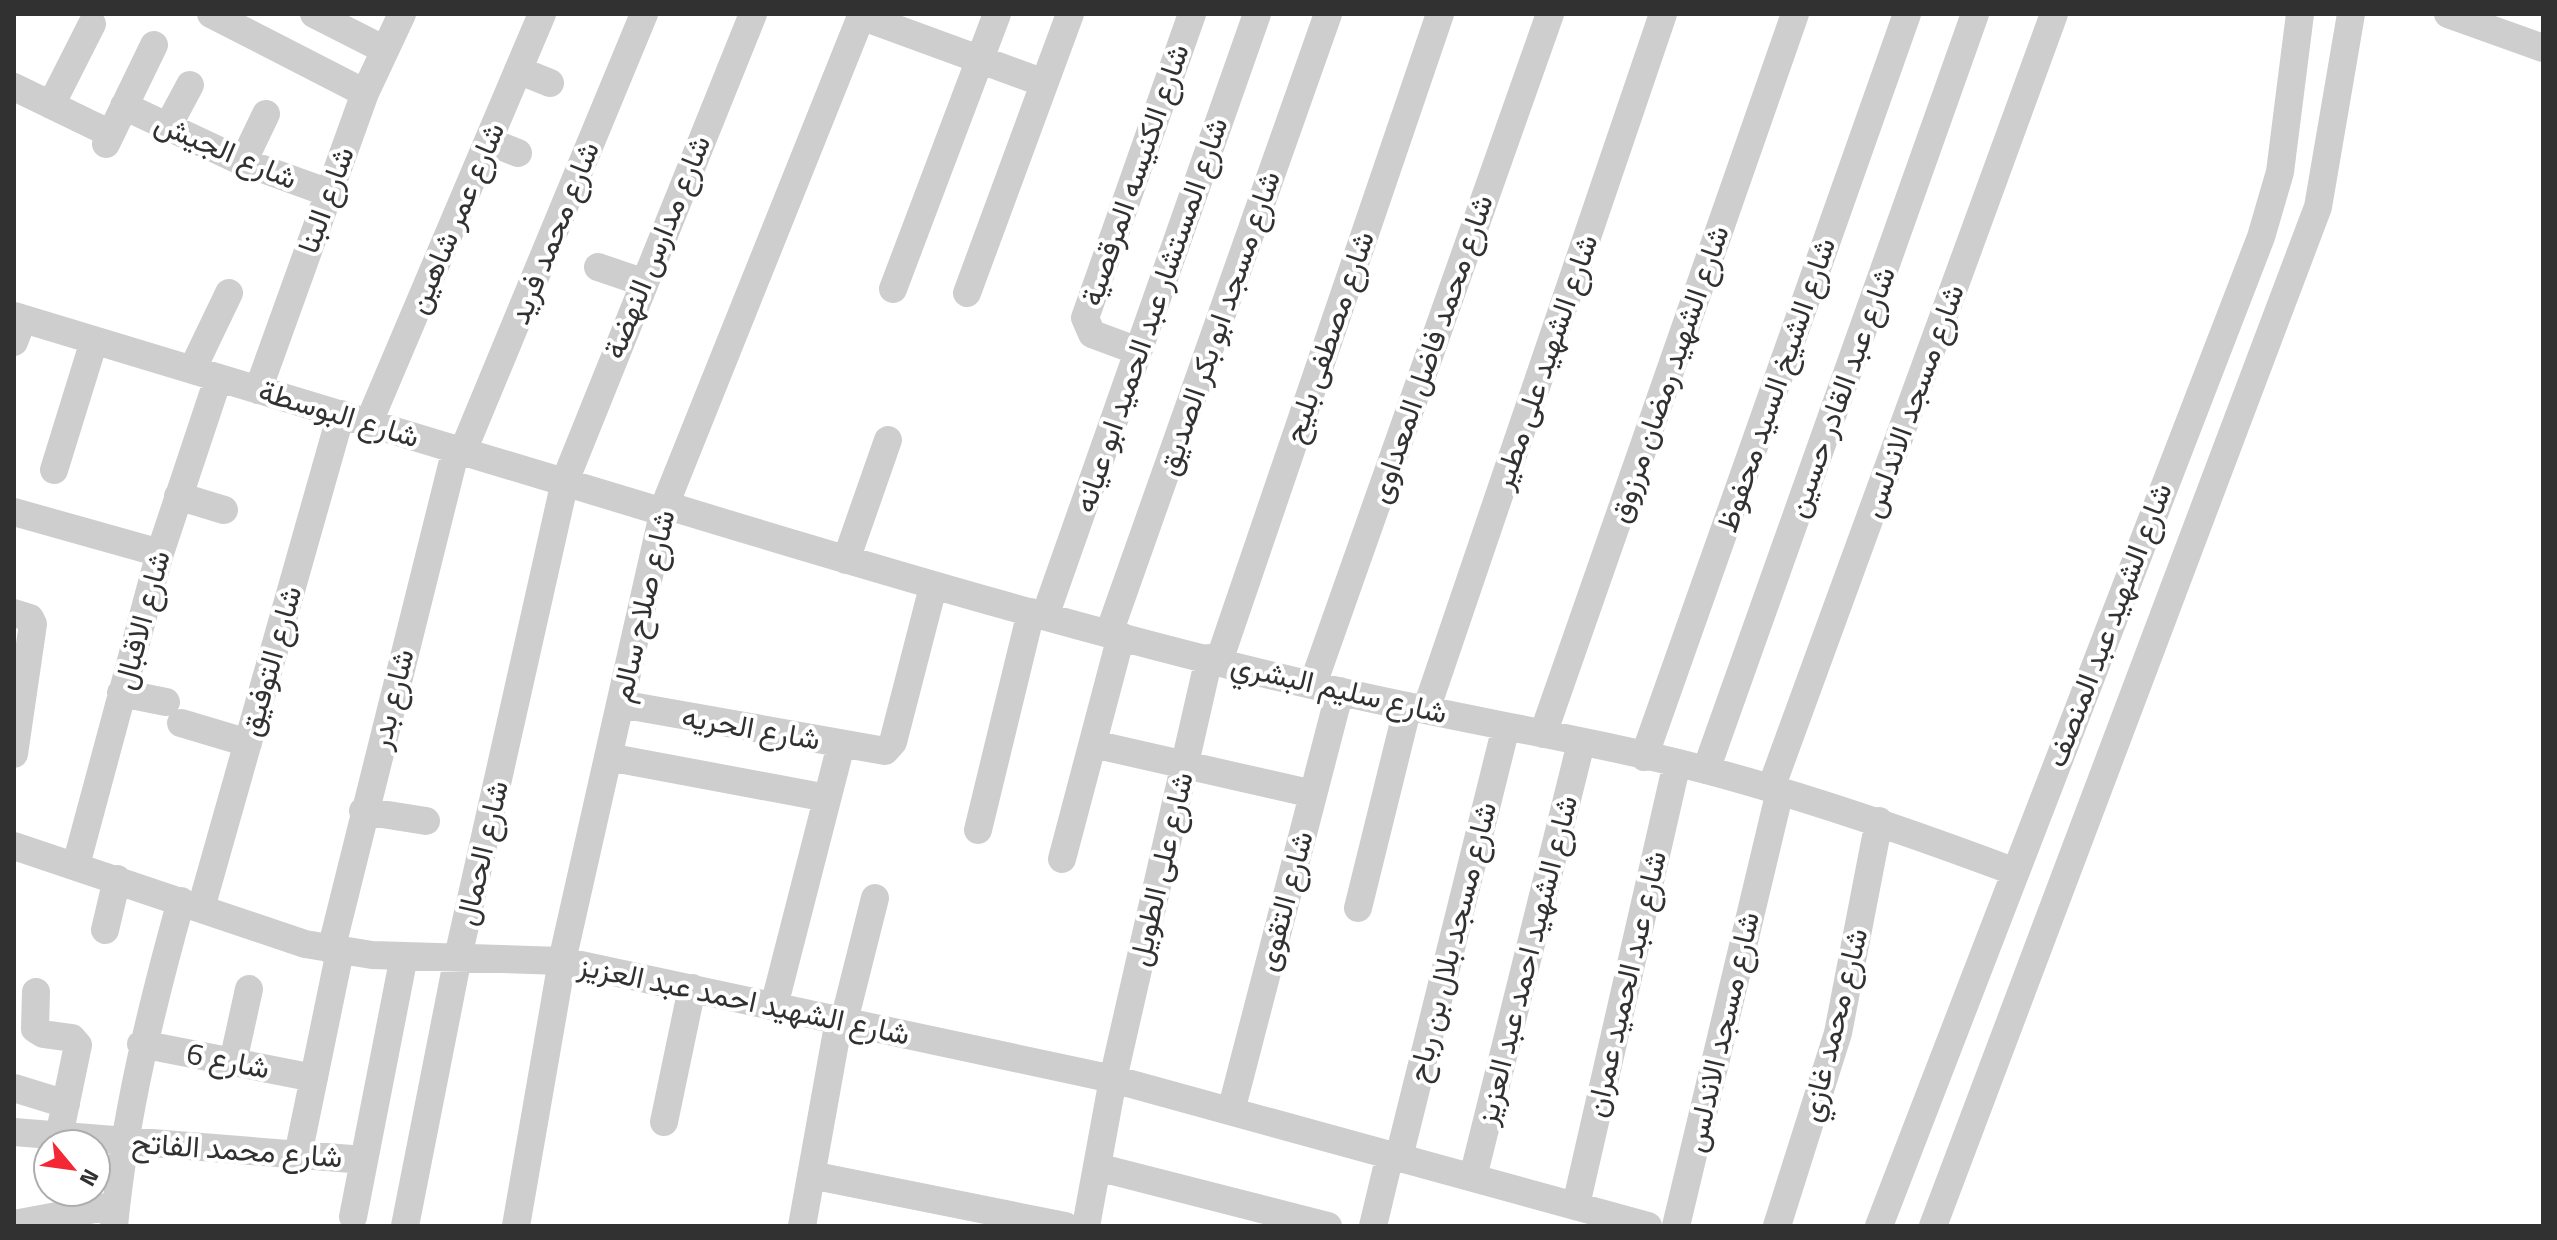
<svg xmlns="http://www.w3.org/2000/svg" width="2557" height="1240" viewBox="0 0 2557 1240" font-family="'Titillium Web',Vazirmatn,sans-serif">
<style>
.lines{fill:none;stroke-linecap:round;stroke-linejoin:round}
.minor{stroke:#cecece;stroke-width:28}
.labels{text-anchor:middle;stroke-width:8;stroke-linejoin:round;paint-order:stroke}
.street-label{font-size:30px;fill:#313131;stroke:#fff}
</style>
<rect width="100%" height="100%" fill="#fff"/>
<g class="lines">
<!-- minor -->
<path class="minor" d="M211 14 365 93
M314 14 385 50
M2448 14 2543 48
M861 16 1044 83
M518 70 550 83
M14 87 111 134
M51 105 92 24
M124 106 243 162 329 193
M167 128 190 85
M488 141 518 153
M106 144 154 45
M243 162 266 114
M598 267 642 282
M893 289 997 14
M967 293 1070 14
M14 316 663 512
M14 342 23 319
M1138 351 1092 334 1085 318 1192 14
M192 370 229 293
M258 390 365 93 402 14
M369 422 542 14
M463 451 644 14
M54 470 94 341
M178 496 224 510
M665 505C889 573 1114 640 1342 692 1463 720 1587 739 1706 770 1811 798 1912 833 2013 871
M14 512 160 553
M846 560 888 440
M14 613 30 618 33 624 14 754
M1045 616 1257 14
M1109 633 1328 14
M1219 661 1440 14
M1313 684 1550 14
M121 693 166 702
M620 704 885 751 893 742 933 587
M1426 710 1663 14
M181 723 248 743
M1543 734 1795 14
M1093 744 1313 794
M608 757 827 798
M1644 757 1907 14
M1706 770 1975 14
M1771 788 2054 14
M363 811 426 821
M978 830 1031 612
M14 846 305 944 372 955 562 961 1113 1079 1648 1226
M1062 859 1121 636
M76 865 160 553 218 379
M201 908 341 414
M1358 908 1408 706
M105 930 117 879
M331 950 456 449
M36 992 35 1029 43 1034 72 1038 78 1045 59 1136
M774 1006 841 745
M844 1021 875 898
M141 1044 314 1078
M233 1062 249 989
M14 1088 66 1104
M1231 1111 1340 691
M664 1122 692 988
M14 1132 364 1160
M298 1155 340 951
M1399 1157 1506 727
M1097 1167 1328 1226
M811 1175 1065 1226
M1473 1177 1581 743
M1576 1205 1677 763
M353 1217 404 956
M14 1224 116 1205
M114 1226C125 1114 151 1009 181 901
M405 1226 458 957 565 481 753 14
M516 1226 562 961 665 505 862 14
M802 1226 839 1020
M1086 1226 1113 1079 1209 658
M1373 1226 1390 1155
M1676 1226 1780 791
M1777 1226 1838 1033 1879 821
M1879 1226 2261 237 2280 172 2300 14
M1933 1226 2318 207 2351 14"/>
</g>
<g class="labels">
<!-- street labels -->
<g class="street-label">
<text transform="translate(226 151) rotate(23)" y="10">شارع الجيش</text>
<text transform="translate(1135 175) rotate(-71)" y="10">شارع الكنيسه المرقصية</text>
<text transform="translate(326 200) rotate(-70)" y="10">شارع البنا</text>
<text transform="translate(456 218) rotate(-67)" y="10">شارع عمر شاهين</text>
<text transform="translate(554 233) rotate(-68)" y="10">شارع محمد فريد</text>
<text transform="translate(657 247) rotate(-68)" y="10">شارع مدارس النهضة</text>
<text transform="translate(1151 315) rotate(-71)" y="10">شارع المستشار عبد الحميد ابو عيانه</text>
<text transform="translate(1219 323) rotate(-71)" y="10">شارع مسجد ابو بكر الصديق</text>
<text transform="translate(1329 337) rotate(-71)" y="10">شارع مصطفى بليح</text>
<text transform="translate(1431 349) rotate(-71)" y="10">شارع محمد فاضل المعداوى</text>
<text transform="translate(1545 362) rotate(-71)" y="10">شارع الشهيد على مطير</text>
<text transform="translate(1669 374) rotate(-71)" y="10">شارع الشهيد رمضان مرزوق</text>
<text transform="translate(1776 385) rotate(-71)" y="10">شارع الشيخ السيد محفوظ</text>
<text transform="translate(1841 392) rotate(-70)" y="10">شارع عبد القادر حسين</text>
<text transform="translate(1913 401) rotate(-70)" y="10">شارع مسجد الاندلس</text>
<text transform="translate(339 414) rotate(17)" y="10">شارع البوسطة</text>
<text transform="translate(643 606) rotate(-77)" y="10">شارع صلاح سالم</text>
<text transform="translate(142 620) rotate(-75)" y="10">شارع الاقبال</text>
<text transform="translate(2109 625) rotate(-69)" y="10">شارع الشهيد عبد المنصف</text>
<text transform="translate(271 661) rotate(-74)" y="10">شارع التوفيق</text>
<text transform="translate(1339 689) rotate(13)" y="10">شارع سليم البشري</text>
<text transform="translate(392 699) rotate(-76)" y="10">شارع بدر</text>
<text transform="translate(751 728) rotate(10)" y="10">شارع الحريه</text>
<text transform="translate(482 853) rotate(-77)" y="10">شارع الحمال</text>
<text transform="translate(1161 869) rotate(-77)" y="10">شارع على الطويل</text>
<text transform="translate(1285 901) rotate(-75)" y="10">شارع التقوى</text>
<text transform="translate(1452 942) rotate(-76)" y="10">شارع مسجد بلال بن رباح</text>
<text transform="translate(1527 960) rotate(-76)" y="10">شارع الشهيد احمد عبد العزيز</text>
<text transform="translate(1626 984) rotate(-77)" y="10">شارع عبد الحميد عمران</text>
<text transform="translate(744 1000) rotate(12)" y="10">شارع الشهيد احمد عبد العزيز</text>
<text transform="translate(1834 1025) rotate(-76)" y="10">شارع محمد غازي</text>
<text transform="translate(1722 1032) rotate(-77)" y="10">شارع مسجد الاندلس</text>
<text transform="translate(228 1061) rotate(11)" y="10">شارع 6</text>
<text transform="translate(237 1150) rotate(4)" y="10">شارع محمد الفاتح</text>
</g>
</g>
<!-- border -->
<rect width="2557" height="1240" fill="none" stroke="#313131" stroke-width="32"/>
<!-- north arrow -->
<g transform="translate(72 1168) rotate(119)"><circle r="38" fill="#ffffff" stroke="#adadad" stroke-width="2"/>
<path d="M0-6L14 30L0 20L-14 30Z" fill="#f42734"/>
<text y="-12" font-size="22" font-weight="bold" text-anchor="middle" fill="#313131">N</text>
</g>
</svg>
